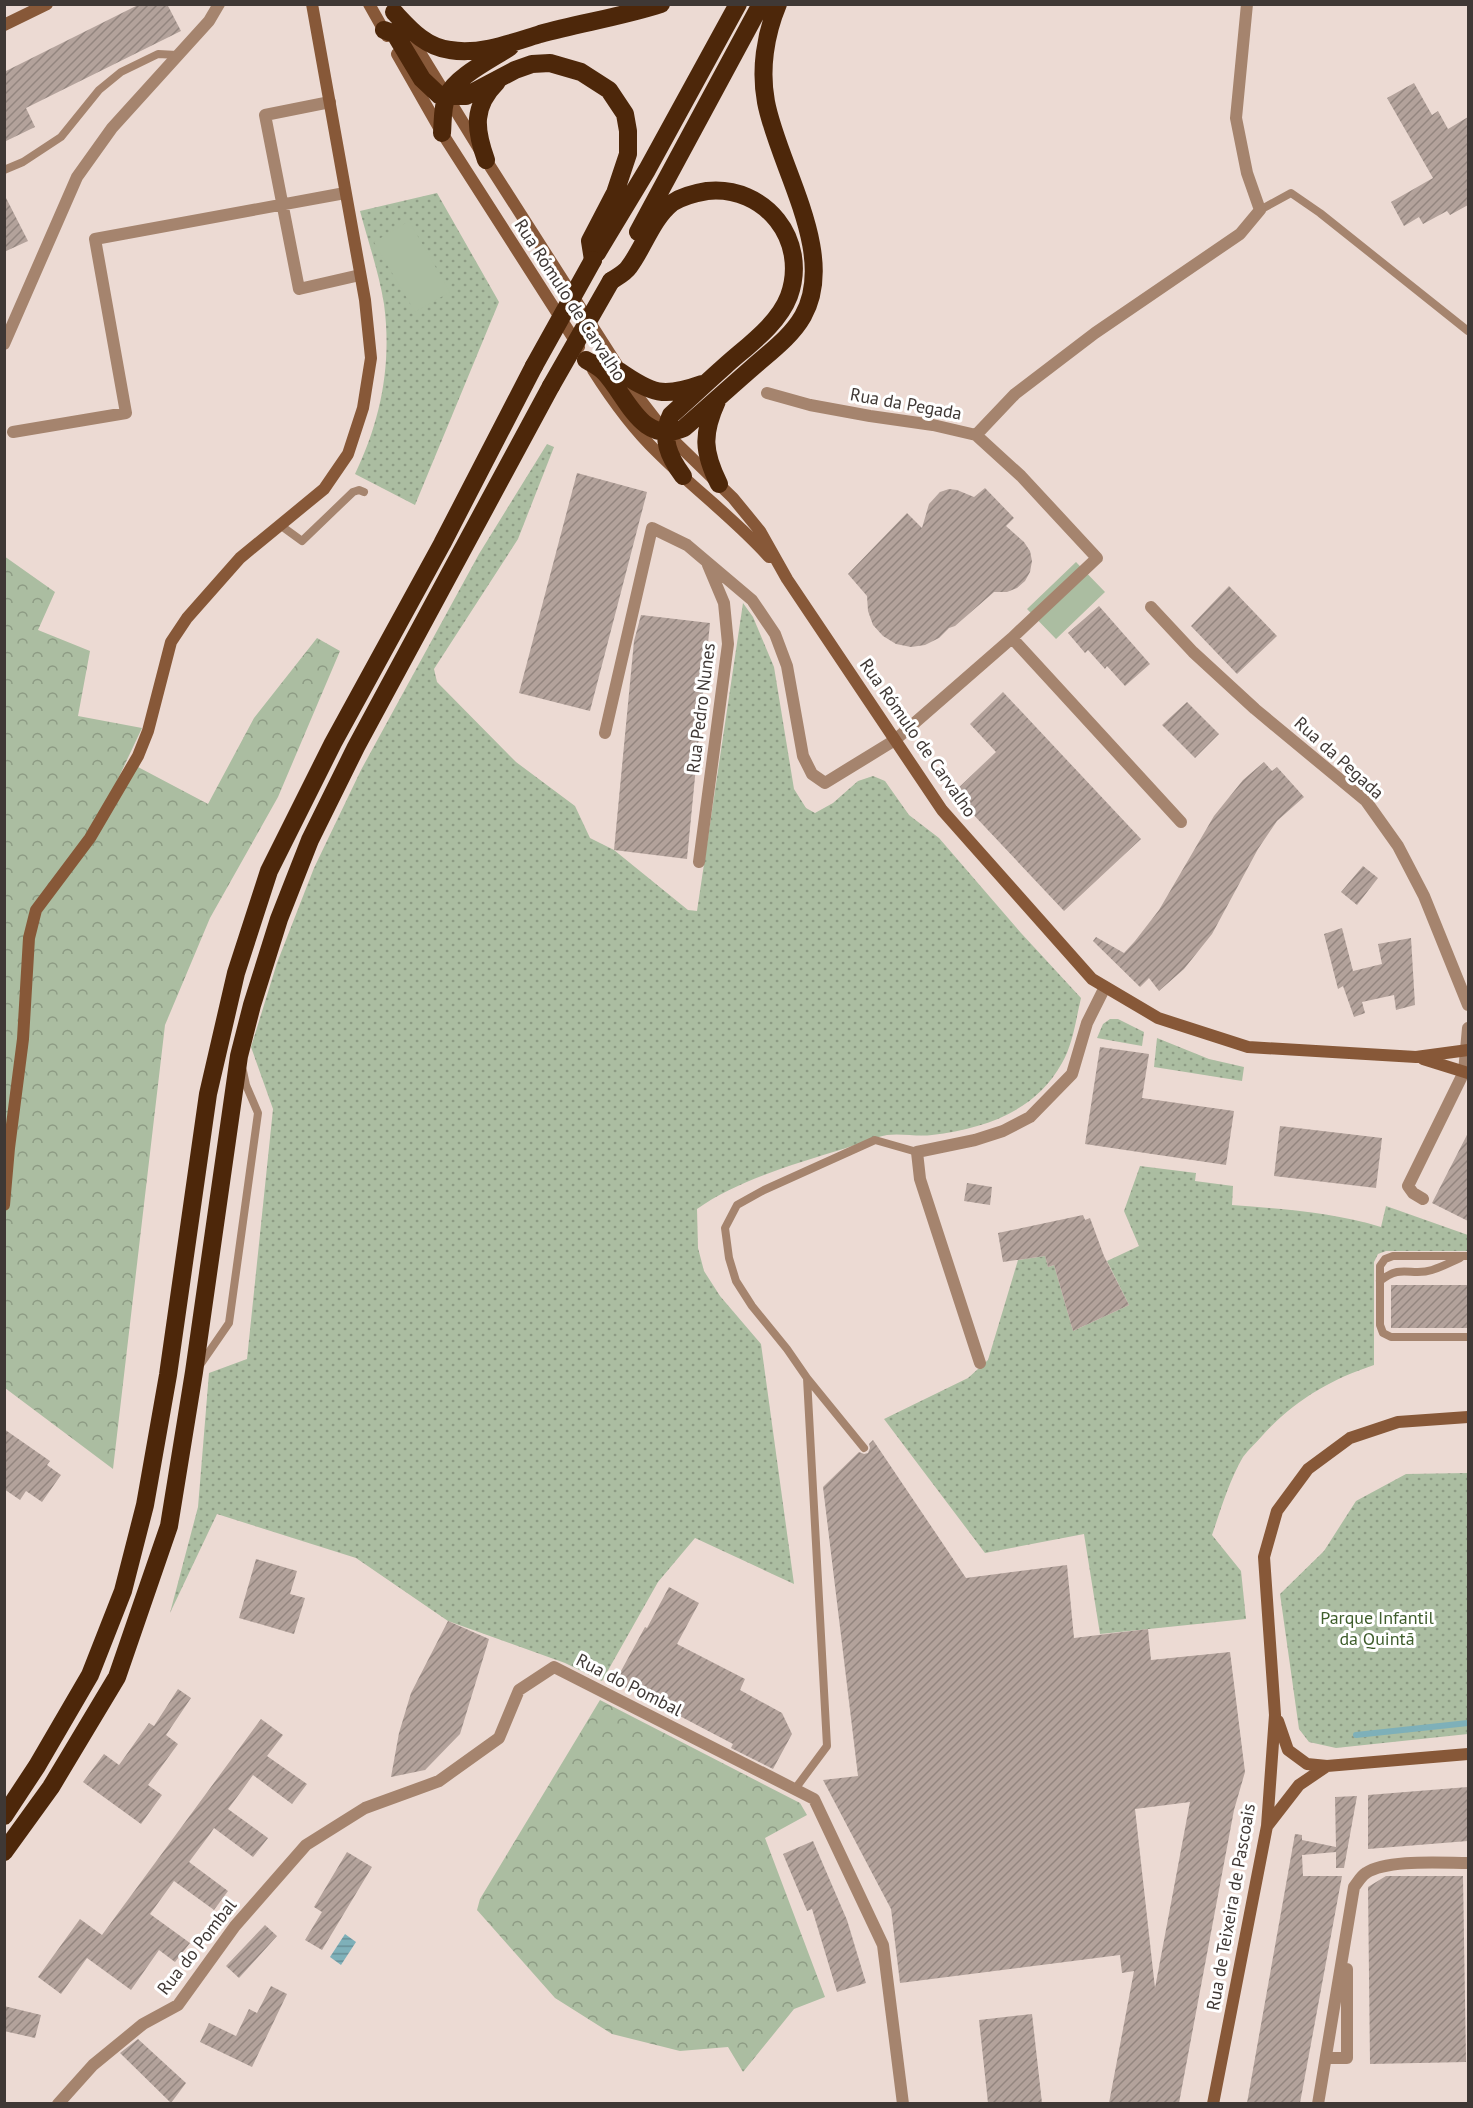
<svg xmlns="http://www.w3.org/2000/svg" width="1473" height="2108" viewBox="0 0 1473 2108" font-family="'PT Sans',sans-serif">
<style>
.grass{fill:url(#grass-dots)}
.forest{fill:url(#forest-crowns)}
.garden{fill:#abbda1}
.water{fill:url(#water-rules)}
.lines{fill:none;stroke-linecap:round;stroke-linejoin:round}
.stream{stroke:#7eb0b9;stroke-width:6}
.building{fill:url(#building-hatch);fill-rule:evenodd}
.lane{stroke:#a5846e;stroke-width:8}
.street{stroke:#a5846e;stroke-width:12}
.secondary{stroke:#875838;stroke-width:12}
.highway{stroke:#4d270a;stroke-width:18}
.highway-bridge{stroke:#4d270a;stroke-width:18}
.labels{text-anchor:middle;stroke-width:6;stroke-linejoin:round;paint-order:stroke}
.street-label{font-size:18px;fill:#3f3835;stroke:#fff}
.park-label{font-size:18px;fill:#3e5d2b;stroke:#fff}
</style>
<defs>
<pattern id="grass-dots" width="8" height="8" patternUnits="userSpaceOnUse" patternTransform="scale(1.5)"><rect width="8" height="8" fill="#abbda1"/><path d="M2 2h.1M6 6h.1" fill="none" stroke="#8d9b84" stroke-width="1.8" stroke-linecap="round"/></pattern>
<pattern id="forest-crowns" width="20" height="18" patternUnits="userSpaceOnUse" patternTransform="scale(1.5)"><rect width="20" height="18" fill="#abbda1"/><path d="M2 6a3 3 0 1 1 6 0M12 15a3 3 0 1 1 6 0" fill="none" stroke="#8d9b84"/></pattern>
<pattern id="water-rules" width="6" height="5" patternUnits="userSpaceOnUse" patternTransform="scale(1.5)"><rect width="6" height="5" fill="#7eb0b9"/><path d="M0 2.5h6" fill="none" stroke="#699097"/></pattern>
<pattern id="building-hatch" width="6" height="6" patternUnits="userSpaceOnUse" patternTransform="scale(1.5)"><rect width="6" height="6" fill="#b3a29b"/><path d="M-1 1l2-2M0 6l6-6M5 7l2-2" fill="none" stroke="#93857f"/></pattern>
</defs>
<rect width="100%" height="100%" fill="#ecdad3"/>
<!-- grass -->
<path class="grass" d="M437 193 499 302 415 505 355 474C381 420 392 364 384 304 379 273 368 241 360 211Z
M547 444 554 447 518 539 434 669 437 682 516 762 575 806 590 838 614 850 688 910 697 911 743 603 753 617 774 667 794 789 806 808 815 813 833 803 858 781 873 776 885 781 909 815 939 838 1021 933 1081 998C1076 1019 1073 1044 1062 1063 1035 1112 985 1128 932 1135 917 1137 902 1133 887 1135 872 1138 857 1145 843 1149 795 1164 738 1180 697 1209L698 1248 704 1271 720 1296 761 1344 794 1584 695 1538 658 1582 602 1681 565 1663 448 1621 356 1558 217 1514 170 1613 198 1507 209 1373 247 1359 273 1109 251 1047 277 963 314 868 361 770 479 554Z
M1110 1019H1118L1144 1032 1142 1046 1097 1038 1103 1024Z
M1157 1038 1209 1059 1244 1067 1242 1081 1154 1067Z
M1140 1166 1196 1173 1195 1181 1233 1186 1232 1205C1282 1209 1332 1212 1381 1227L1386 1206 1468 1235V1251H1386L1378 1254 1374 1262V1365C1329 1380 1294 1401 1262 1436 1256 1443 1248 1450 1243 1457 1229 1481 1221 1509 1212 1535L1241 1571 1246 1619 1100 1634 1084 1534 985 1553 884 1419 968 1378 988 1360 1018 1260 1045 1256 1048 1267 1054 1265 1073 1331 1129 1305 1107 1261 1139 1246 1124 1211Z
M1468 1473V1734L1336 1748 1309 1742 1299 1729 1280 1594 1324 1551 1356 1501 1406 1474Z"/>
<!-- forest -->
<path class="forest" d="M4 556 55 592 38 630 90 651 78 716 142 728 93 832 138 767 208 804 254 718 317 638 340 651 278 797 210 918 165 1025 113 1469 5 1388Z
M600 1700 800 1803 807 1815 765 1838 825 1997 794 2009 743 2072 728 2047 680 2051 612 2034 555 1998 477 1910 480 1899Z"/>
<!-- garden -->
<path class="garden" d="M409 221 450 292 415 312 374 242Z
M1076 562 1105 592 1056 639 1027 609Z"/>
<!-- water -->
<path class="water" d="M345 1934 356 1942 341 1965 330 1957Z"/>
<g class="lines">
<!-- stream -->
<path class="stream" d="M1356 1735 1468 1723"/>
</g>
<!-- building -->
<path class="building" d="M140 4H167L181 31 26 108 35 127 4 142V72Z
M1414 83 1432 115 1438 111 1448 129 1468 117V205L1450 215 1447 211 1423 224 1419 217 1404 226 1391 202 1433 178 1387 98Z
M4 194 28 241 4 252Z
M577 473 647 492 590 711 519 693Z
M985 488 1014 518 1006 526 1024 542 1030 551 1032 561 1030 572 1025 581 1017 588 1007 592H994L955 626 949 628 939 638 925 645 911 647 896 644 883 636 873 625 868 611 867 596 848 574 907 513 922 528 929 504 940 492 949 489 957 490 974 497Z
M1229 586 1277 636 1237 674 1191 626Z
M1099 606 1150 664 1125 686 1107 666 1105 669 1088 650 1085 653 1068 633Z
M641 615 710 623 687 859 614 850 634 641Z
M1003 692 1141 839 1064 911 953 793 996 752 970 724Z
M1187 702 1219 734 1195 758 1162 725Z
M1264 762 1272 771 1277 767 1304 797 1277 821 1258 849 1212 934 1184 969 1159 991 1149 978 1140 987 1093 941 1096 937 1124 953 1135 941 1159 910 1214 816 1243 780Z
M1363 866 1378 878 1357 905 1341 892Z
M1342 928 1353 971 1382 964 1378 944 1411 938 1415 1005 1396 1010 1394 995 1362 1002 1365 1013 1354 1017 1343 986 1338 989 1324 934Z
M1100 1047 1149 1054 1142 1098 1234 1111 1226 1165 1085 1144Z
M1280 1126 1382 1138 1376 1188 1274 1176Z
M1468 1133V1221L1432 1203Z
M967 1183 992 1187 990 1205 964 1201Z
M1083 1215 1085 1220 1090 1218 1104 1256 1129 1305 1073 1331 1054 1265 1048 1267 1045 1256 1003 1262 998 1233Z
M1391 1285H1468V1328H1391Z
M4 1429 50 1461 47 1465 61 1475 42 1502 26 1491 20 1500 4 1489Z
M873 1440 966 1578 1067 1565 1074 1638 1148 1629 1151 1660 1230 1652 1245 1772 1234 1810 1179 2103H1109L1134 1971 1122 1973 1120 1955 900 1983 891 1909 823 1780 858 1776 823 1487 859 1452 864 1454 868 1453 870 1448 869 1444ZM1190 1802 1155 1988 1135 1809Z
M256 1559 297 1571 290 1594 305 1598 294 1634 239 1618Z
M669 1587 699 1603 677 1644 745 1679 740 1690 782 1713 792 1734 773 1769 731 1748 733 1744 615 1682 645 1627 647 1628Z
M448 1621 489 1639 460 1734 425 1770 391 1777 399 1733 411 1693Z
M178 1689 191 1698 166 1735 178 1744 148 1785 162 1795 141 1824 83 1782 104 1754 119 1765 149 1723 154 1726Z
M261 1719 283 1735 267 1756 307 1784 292 1804 253 1775 243 1789 228 1809 268 1838 253 1857 214 1828 210 1834 189 1862 228 1891 214 1910 174 1881 150 1914 190 1943 175 1962 159 1950 131 1990 87 1958 61 1994 38 1977 80 1919 102 1935Z
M1468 1787V1841L1368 1849V1795Z
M1357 1796 1344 1868H1336V1852L1302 1855 1303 1876H1342L1300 2103H1247L1295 1834 1302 1835V1840L1336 1847 1335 1797Z
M813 1841 847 1920 866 1983 837 1992 812 1909 807 1911 783 1854Z
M347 1852 372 1867 322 1950 305 1940 322 1912 314 1907Z
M1386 1876H1463L1466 2062 1370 2064 1368 1887Z
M265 1925 277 1936 239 1978 226 1966Z
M271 1986 287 1994 252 2067 200 2042 209 2023 236 2036 249 2009 257 2013Z
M4 2006 41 2015 35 2038 4 2031Z
M1032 2014 1042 2103H988L979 2020Z
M138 2039 186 2083 171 2103 120 2053Z"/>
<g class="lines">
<!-- lane -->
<path class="lane" d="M4 170 23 162 61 137 99 90 121 72 158 54 177 55
M1260 210 1291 193 1320 213 1468 331
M280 525 302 541 353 492 359 490 364 492
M1468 1256H1393L1385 1259 1380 1266V1325L1383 1333 1391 1337H1468
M1380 1281C1402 1263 1411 1277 1432 1270 1442 1267 1451 1262 1460 1258
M200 1365 229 1323 258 1113 246 1085 243 1071
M807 1378 864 1448
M795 1789 827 1746 807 1378 787 1349 752 1306 736 1281 729 1258 725 1228 737 1205 764 1190 875 1140 917 1152"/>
<!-- street -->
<path class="street" d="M330 102 265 115 299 289 360 275
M4 344 77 177 112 128 209 21 219 4
M13 432 126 413 95 239 345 193
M976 435 1015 394 1095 333 1240 234 1260 210 1247 173 1236 118 1247 4
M1151 607 1193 652 1255 709 1366 801 1398 846 1424 896 1468 1005
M1012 638 1181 822
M605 733 652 528 687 545 752 600 775 634 787 666 803 756 812 774 825 783 895 740 1012 638 1097 558 1021 476 976 435 933 425 870 416 810 405 767 393
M699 862 728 644 724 603 708 565
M1423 1199 1413 1193 1408 1186 1464 1072 1468 1028
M980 1363 920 1179 917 1152 975 1140 1003 1131 1030 1117 1072 1074 1087 1023 1105 987
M1326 2058H1347V1969
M58 2104 93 2065 143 2024 178 2005 235 1926 306 1845 365 1808 439 1781 499 1738 519 1690 554 1667 814 1799 883 1945 903 2104
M1318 2104 1354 1887C1358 1882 1361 1876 1366 1873 1387 1859 1442 1863 1468 1863"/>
<!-- secondary -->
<path class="secondary" d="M369 4 387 36
M4 25 47 4
M408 33 486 160 635 393 666 433 733 498 760 531 787 579 942 810 1092 979 1158 1018 1248 1047 1416 1057 1468 1050
M397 54 442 133 579 347
M593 370C612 400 632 428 658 453 694 489 735 519 769 557
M1423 1059 1468 1073
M4 1205 9 1148 23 1039 29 938 36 910 90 838 138 756 148 731 171 642 187 618 240 558 324 489 348 454 363 408 371 358 365 300 312 4
M1278 1721 1288 1750 1307 1764 1327 1766 1468 1754
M1268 1825 1299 1785 1327 1766
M1213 2104 1267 1826 1275 1715 1264 1557 1277 1511 1308 1469 1350 1438 1398 1422 1468 1417"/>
<!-- highway -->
<path class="highway" d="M394 12C410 29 425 47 450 50 480 55 511 43 540 34 580 23 621 17 661 4
M384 30 395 34 422 79 440 96H466L515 70 532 64 550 63 581 72 609 90 625 114 628 131V154L615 193 590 241 593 260
M442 133C443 121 442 107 447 96 455 77 492 59 510 47
M486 160C475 129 472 107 497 82
M638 232 761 4
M597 253 647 170 738 4
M611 281C617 277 625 273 629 267 644 247 652 219 672 203 682 196 695 193 707 191 765 185 809 240 789 296 778 325 747 346 725 366 707 382 689 399 671 415 660 438 669 457 683 476
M586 360C593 364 600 367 605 373 628 398 642 446 684 428 707 408 729 388 752 368 770 352 791 337 803 316 838 254 778 166 766 102 760 70 765 35 778 4
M619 371C652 394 663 398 702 384
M717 401C702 434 703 452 719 484
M4 1816 37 1766 90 1675 123 1591 145 1505 168 1375 208 1094 236 973 269 871 333 743 442 544 534 366
M4 1852 51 1787 117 1677 169 1526 194 1372 239 1056 252 1005 279 919 310 840 356 747 551 386"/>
<!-- highway-bridge -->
<path class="highway-bridge" d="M534 366 593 260
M551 386 611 281"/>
</g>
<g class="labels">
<!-- street labels -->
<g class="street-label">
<text transform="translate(570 300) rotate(57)" y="6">Rua Rómulo de Carvalho</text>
<text transform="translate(906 404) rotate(10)" y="6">Rua da Pegada</text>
<text transform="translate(701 708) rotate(-83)" y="6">Rua Pedro Nunes</text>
<text transform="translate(918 738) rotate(55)" y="6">Rua Rómulo de Carvalho</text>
<text transform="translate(1339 758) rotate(42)" y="6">Rua da Pegada</text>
<text transform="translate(629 1685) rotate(27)" y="6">Rua do Pombal</text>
<text transform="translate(1231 1907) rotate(-80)" y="6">Rua de Teixeira de Pascoais</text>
<text transform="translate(197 1947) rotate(-52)" y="6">Rua do Pombal</text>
</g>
<!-- park labels -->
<g class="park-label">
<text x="1377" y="1624">Parque Infantil<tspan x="1377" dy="21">da Quintã</tspan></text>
</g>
</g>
<!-- border -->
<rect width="1473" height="2108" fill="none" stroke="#3f3835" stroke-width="12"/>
</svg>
